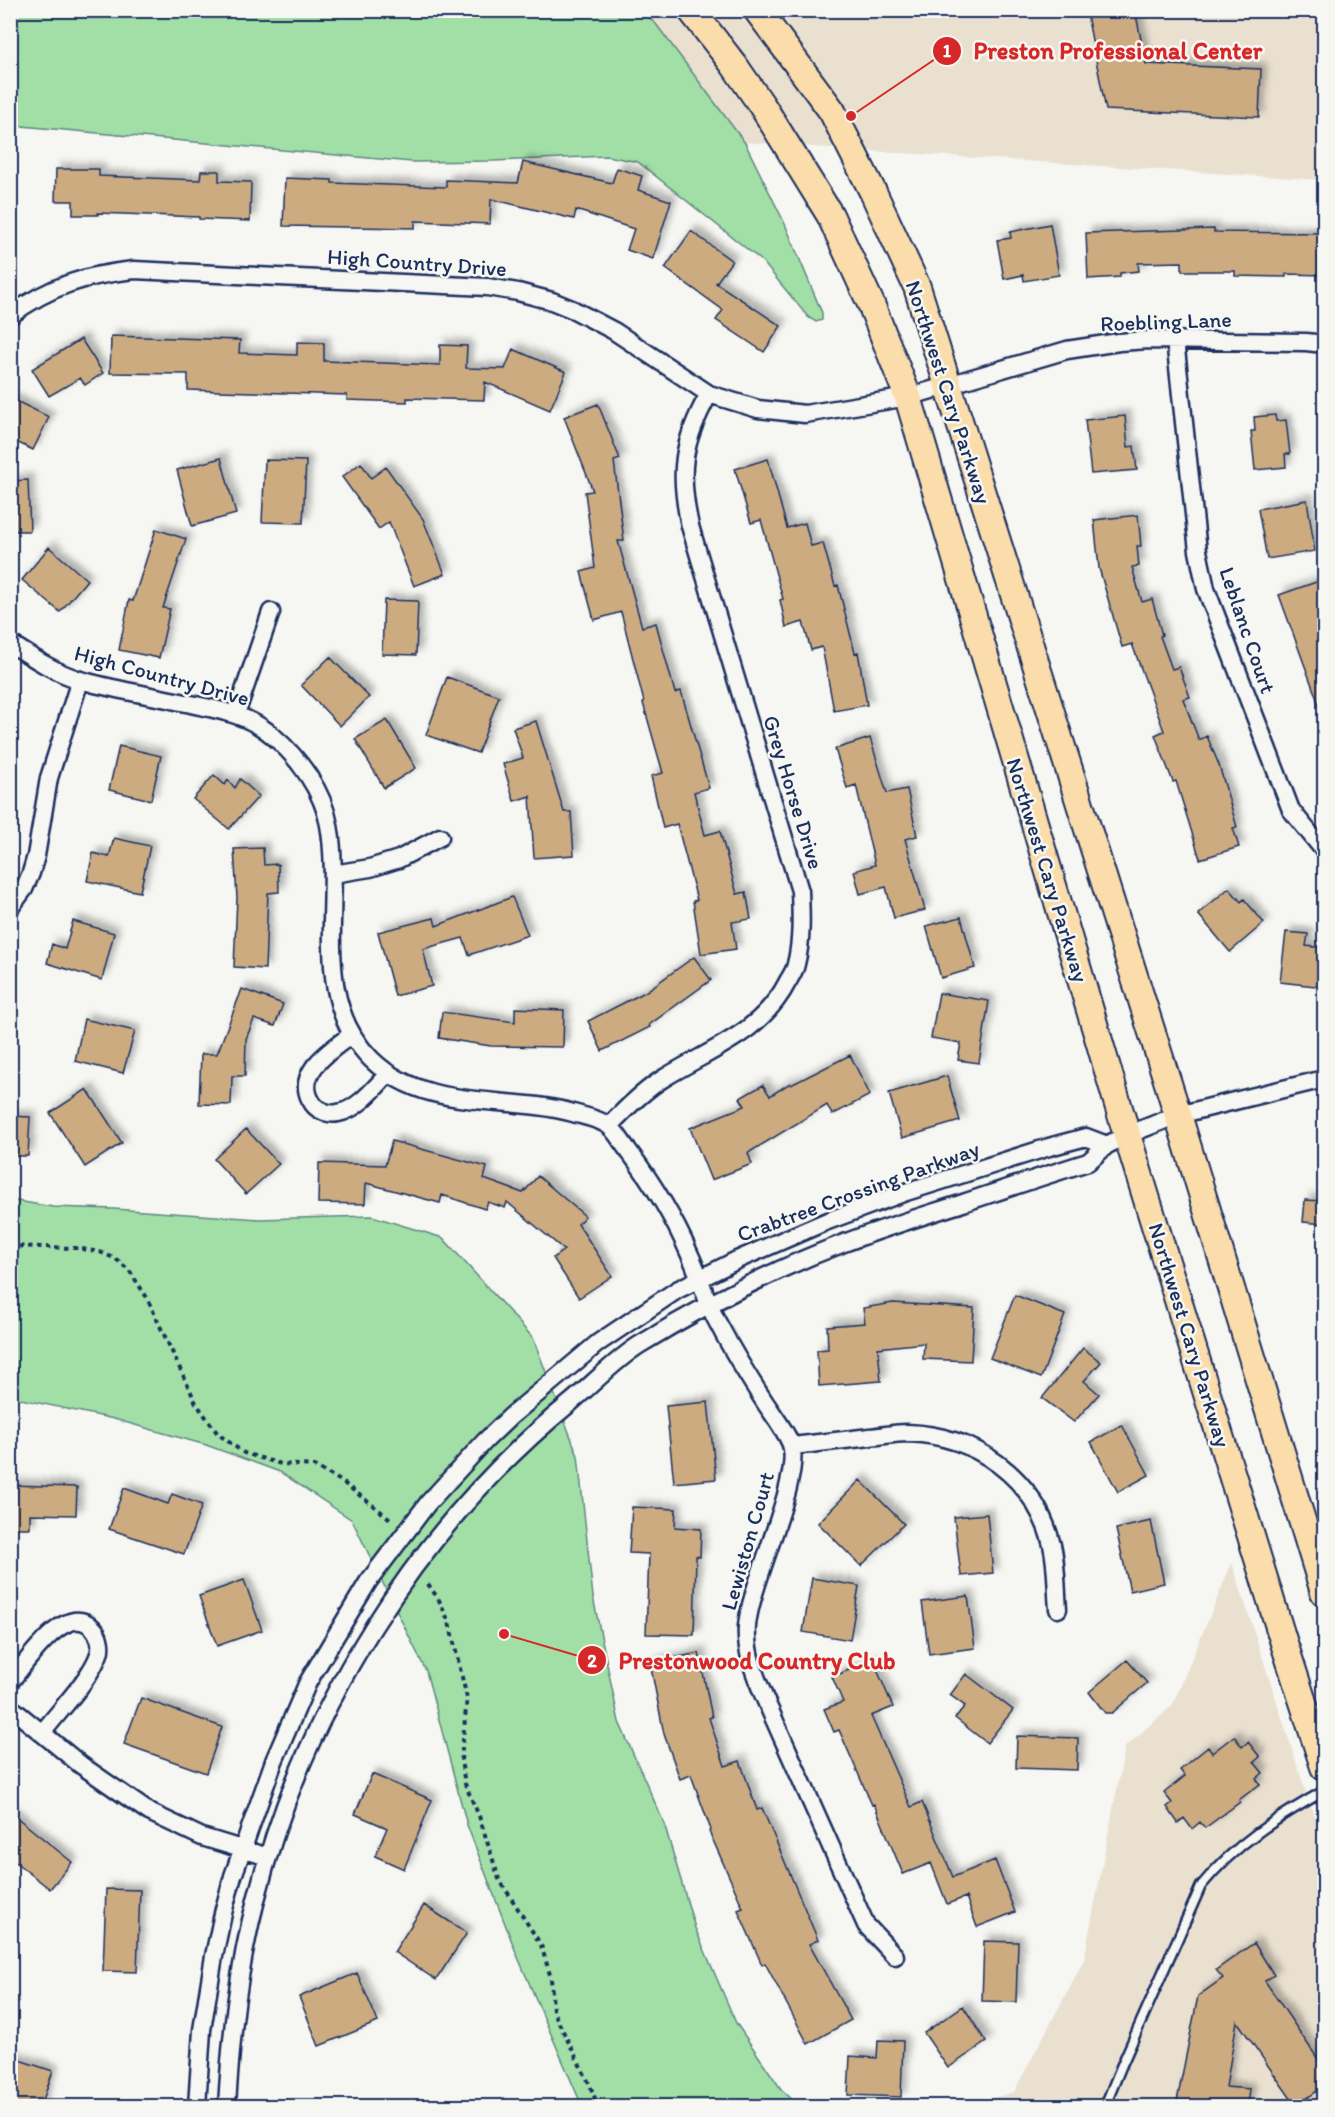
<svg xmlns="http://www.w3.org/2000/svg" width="1335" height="2117" viewBox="0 0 1335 2117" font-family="Itim,sans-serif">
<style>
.built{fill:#e9e0d0}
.green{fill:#a1dfa7;stroke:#5e8782;stroke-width:1.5}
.building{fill:#ccab80;stroke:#1b2f5e;stroke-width:1.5;filter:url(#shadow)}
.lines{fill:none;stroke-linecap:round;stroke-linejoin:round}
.lane-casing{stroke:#1b2f5e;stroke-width:13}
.street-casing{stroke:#1b2f5e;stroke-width:21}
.primary-casing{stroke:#1b2f5e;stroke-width:30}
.path{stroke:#1b2f5e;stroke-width:4;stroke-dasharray:4.5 4.5;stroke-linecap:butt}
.lane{stroke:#f6f6f2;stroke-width:8}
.street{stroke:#f6f6f2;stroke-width:16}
.primary{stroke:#fbddab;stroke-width:26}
.labels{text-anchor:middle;stroke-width:5;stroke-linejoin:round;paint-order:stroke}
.street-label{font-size:22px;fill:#1b2f5e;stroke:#f6f6f2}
.leader{fill:none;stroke:#d62828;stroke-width:2}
.callout-dot{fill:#d62828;stroke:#f6f6f2;stroke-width:2}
.mark-label{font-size:18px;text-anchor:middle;font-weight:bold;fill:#fff}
.callout-label{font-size:24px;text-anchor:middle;font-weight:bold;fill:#d62828;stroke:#f6f6f2;stroke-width:5;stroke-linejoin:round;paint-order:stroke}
</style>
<defs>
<filter id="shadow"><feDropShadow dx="5.5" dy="-5.5" stdDeviation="3" flood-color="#0004"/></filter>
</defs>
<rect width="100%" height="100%" fill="#f6f6f2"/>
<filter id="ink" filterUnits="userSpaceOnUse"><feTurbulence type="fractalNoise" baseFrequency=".0167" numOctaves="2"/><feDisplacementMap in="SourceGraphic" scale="12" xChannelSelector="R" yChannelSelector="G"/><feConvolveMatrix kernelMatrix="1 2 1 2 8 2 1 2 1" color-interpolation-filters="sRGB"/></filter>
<g filter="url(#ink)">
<!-- built -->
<path class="built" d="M10 11H1310L1324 21V180L885 152 11 90Z
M1232 1563 1308 1799 1324 1835V2106H966L1014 2092 1084 1960 1125 1747 1172 1706Z"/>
<!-- green -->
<path class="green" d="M10 11H641L656 24 745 143 785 224 822 313V320L816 322 808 317 762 261 638 162 607 156 493 161 412 162 11 125Z
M11 1200 53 1207 114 1209 259 1219 372 1216 443 1238 533 1338 578 1456 593 1597 619 1722 664 1823 695 1928 736 2023 781 2089 799 2106H582L517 1955 467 1825 426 1671 352 1520 280 1472 206 1445 114 1419 11 1397Z"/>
<!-- building -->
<path class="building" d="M1086 10H1135L1146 64 1261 69 1259 117 1106 110Z
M523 162 612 183 617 168 642 176 638 190 671 201 653 259 627 250 634 229 576 210 574 219 491 199 490 224 415 221V228L283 226 285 178 332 180V183L446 187V180L518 183Z
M56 169H99V176L200 180 201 171H219V181L251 182 250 221 199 219V217L98 213V215H73V201H55Z
M1050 224 1059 275 1024 281 1023 275 1004 279 997 240 1011 238 1010 232Z
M1214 229V232L1324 233V275L1286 274V277L1235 276V271H1182V262L1138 263 1139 271 1120 273V277L1088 279 1086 233Z
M691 231 732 261 716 283 781 326 764 352 716 320 723 310 665 268Z
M111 336 240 340 239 353 297 355V342L324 343V361L440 365V345L467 346 466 368 505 369 513 349 566 372 550 410 485 382 484 400 407 398V402L347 400V395L188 390V374L110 373Z
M81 339 103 373 85 385 80 378 49 396 32 369Z
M10 398 49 417 33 450 10 439Z
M598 404 620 459 614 461 624 541H618L642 627 656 623 675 693 681 691 709 788 694 792 705 835 720 831 737 894 746 892 751 919 732 922 736 949 701 954 693 901 697 900 677 824 663 828 651 776 663 773 643 703 644 702 621 612 594 620 581 572 595 568 585 492 593 491 564 417Z
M1275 415 1276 421 1286 420 1290 454H1285L1286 467 1255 470 1251 431H1255L1254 417Z
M1125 416 1128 447 1134 446 1137 470 1091 474 1085 420Z
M221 458 236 514 192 526 177 470Z
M768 459 787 528 805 523 811 546 823 543 835 586 838 585 855 653 858 652 867 705 834 711 822 647 811 650 803 622 786 627 780 600 783 599 761 520 751 523 735 469Z
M265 460 306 461 303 523 262 522Z
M361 463 371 478 386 467 423 519 445 574 414 586 389 522 379 529 342 477Z
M28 480 30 531H10V481Z
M1307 500 1315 551 1267 559 1258 509Z
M1138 515 1141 546H1137L1139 566 1132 567 1142 602 1152 599 1162 635 1160 636 1172 669 1179 667 1190 697 1183 699 1199 740 1207 736 1219 765 1237 827 1233 828 1239 847 1200 859 1176 781 1173 782 1155 735 1164 731 1132 644 1122 647 1099 568 1094 520Z
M156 529 186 539 163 608 170 609 159 658 119 650 129 600 133 601Z
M49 547 87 580 60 612 22 580Z
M1319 581 1324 596V713H1322L1279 595Z
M384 600 418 601 416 655 382 654Z
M330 657 369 697 340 726 301 685Z
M447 677 499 696 478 753 426 735Z
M387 720 416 768 384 788 355 739Z
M536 721 564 812H571L574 855 534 858 530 796 514 801 503 764 523 758 513 728Z
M870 738 887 793 907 789 917 836 905 839 925 910 894 918 886 887 860 894 854 871 875 865 856 785 847 788 835 749Z
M119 746 161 756 151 800 109 790Z
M214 775 225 785 228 780 235 788 240 779 259 796 229 829 193 799Z
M114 838 150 846 140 892 87 881 93 853 109 857Z
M263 848 264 865 278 864 279 892 268 893 265 969 234 967 237 898 234 849Z
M1229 888 1241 902 1244 899 1264 923 1230 952 1198 914Z
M512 897 528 935 469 955 463 938 423 949 432 986 395 996 378 932 434 918 436 926Z
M961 917 975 968 941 978 926 926Z
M73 921 114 933 102 980 47 963 52 944 65 949Z
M1286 932 1308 934 1306 946 1324 948V987L1280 982Z
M694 957 711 980 649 1025 650 1027 602 1051 588 1021 645 992Z
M242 989 283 1004 275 1026 254 1019 246 1039 245 1076H232L231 1105 199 1104 201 1054H217Z
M939 993 989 1001 979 1063 958 1060 961 1043 931 1038Z
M515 1008 564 1010 563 1047 491 1046 439 1038 442 1012 515 1022Z
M84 1019 135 1031 123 1073 75 1061Z
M850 1055 870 1095 832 1115 827 1105 748 1153 752 1164 711 1180 690 1128 745 1106 740 1098 763 1085 770 1096 790 1083 791 1085Z
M947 1076 960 1121 902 1138 889 1093Z
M87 1089 122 1143 85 1167 50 1113Z
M10 1116 30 1117 28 1156H10Z
M246 1129 279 1164 246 1194 214 1159Z
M392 1141 487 1167 484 1179 523 1193 538 1176 585 1216 578 1224 612 1276 579 1298 553 1258 564 1250 507 1202 505 1208 488 1202 485 1209 442 1195 440 1203 366 1183 365 1204 318 1203 319 1163 385 1165Z
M1305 1200 1324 1201V1224L1303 1222Z
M1015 1295 1065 1315 1041 1378 990 1358Z
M893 1303 974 1308 971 1361 923 1359 924 1343 878 1348 881 1381 819 1386 817 1350 828 1349 827 1326 865 1323 863 1308Z
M1083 1348 1101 1362 1084 1381 1099 1394 1074 1422 1042 1398Z
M708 1402 716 1479 674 1483 666 1406Z
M1122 1425 1149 1475 1118 1492 1091 1442Z
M860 1480 904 1524 861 1566 818 1523Z
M10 1485 77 1487 76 1515 30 1514V1528H10Z
M124 1488 168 1504 172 1494 202 1505 184 1554 109 1529Z
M632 1507 676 1509 675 1527 701 1529 700 1557 696 1556 694 1635 646 1634 649 1554 629 1553Z
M987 1514 993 1573 961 1576 954 1517Z
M1151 1521 1164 1583 1130 1591 1116 1529Z
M812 1578 859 1586 850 1640 803 1632Z
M244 1580 262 1630 217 1646 199 1596Z
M968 1596 975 1648 929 1654 922 1602Z
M699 1653 712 1717 709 1718 725 1766 740 1761 757 1810 762 1808 818 1940 809 1944 851 2020 808 2044 765 1963 762 1965 738 1910 743 1908 709 1831 711 1830 691 1775 680 1779 664 1734 650 1663Z
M873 1660 893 1707 871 1716 911 1807 922 1802 953 1877 995 1860 1015 1912 977 1927 966 1897 947 1904 931 1863 903 1874 874 1804 872 1805 839 1730 834 1732 824 1709 843 1702 832 1677Z
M1127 1660 1147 1683 1112 1713H1105L1089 1692Z
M966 1674 1013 1710 987 1743 955 1718 965 1706 950 1695Z
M141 1698 222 1727 206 1773 124 1744Z
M1017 1736 1078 1738 1077 1770 1016 1768Z
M1234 1736 1242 1747 1248 1742 1260 1757 1254 1762 1263 1773 1256 1779 1260 1784 1239 1800 1240 1802 1205 1828 1200 1822 1192 1829 1184 1818 1178 1823 1167 1807 1172 1803 1164 1793 1185 1776 1180 1770 1208 1747 1212 1753Z
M372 1774 432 1800 404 1869 375 1856 387 1828 355 1814Z
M10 1812 72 1862 50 1889 10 1858Z
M106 1889 140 1890 137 1972 103 1971Z
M424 1905 467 1933 436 1980 394 1952Z
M984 1941 1018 1942 1016 2002 982 2001Z
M1254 1943 1274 1975 1265 1981 1324 2068V2086L1296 2106 1237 2021 1226 2087 1250 2089 1248 2106H1176L1198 1996 1223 1978 1216 1970Z
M357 1973 378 2022 319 2046 299 1997Z
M963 2006 986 2042 948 2068 924 2033Z
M878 2040 903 2041 901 2097 848 2095 850 2056 877 2058Z
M10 2057 53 2071 41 2106H10Z"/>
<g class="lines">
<defs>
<path id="lane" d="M1105 2106 1121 2067 1201 1886C1235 1844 1278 1817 1324 1791"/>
<path id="street" d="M10 316C48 286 87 275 134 270L487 287 518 292 552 301 574 310 614 331 709 394 758 409 805 414 908 397 1067 350 1119 342 1148 340 1306 342 1324 344
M1175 340 1198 551 1206 589 1291 810 1321 847
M10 643C33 658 57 674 84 681 116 690 149 695 181 702 214 709 247 713 273 736 299 758 323 791 329 825 343 902 309 997 371 1059 426 1113 506 1094 573 1113 583 1116 600 1119 609 1126 616 1131 622 1143 628 1150 652 1182 674 1218 690 1255 701 1278 706 1303 719 1325 733 1352 749 1378 766 1404 774 1416 784 1429 790 1442 805 1474 750 1583 747 1626 745 1652 755 1675 765 1699L866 1925 895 1956
M236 714 271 612
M333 874 370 868 399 859 440 837
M10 908 24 889 31 873 36 856 49 778 80 680
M351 1035C331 1050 292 1074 313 1104 318 1111 330 1115 338 1113 358 1110 376 1086 389 1073
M609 1126C626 1108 643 1091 664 1078 711 1049 762 1033 788 981 791 976 795 970 796 964 802 941 801 915 800 891L690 526C678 472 682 442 709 394
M793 1446C819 1443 844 1440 870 1437 882 1436 895 1433 907 1433 975 1435 1035 1477 1052 1545 1057 1566 1056 1588 1058 1609
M10 1682C25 1664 67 1599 93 1628 99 1634 102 1646 99 1654 91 1678 59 1711 43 1732
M10 1707 81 1765 149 1812 202 1837 268 1857
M197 2106 202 2030 214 1956 224 1909 233 1876 274 1761 308 1682 368 1582 428 1503 485 1441 511 1416 598 1343 677 1290 737 1260 825 1222 906 1192 1049 1147 1086 1137 1107 1145
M227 2106C231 2037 238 1968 256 1900 304 1709 417 1528 570 1403 593 1384 614 1361 639 1345 704 1305 773 1270 844 1243 883 1228 923 1216 963 1203 1005 1189 1046 1175 1088 1162L1107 1145 1127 1135 1178 1115 1324 1079"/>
<path id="primary" d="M691 10 734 65 763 107 830 215 871 304 908 397 1127 1135 1284 1643 1324 1767
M757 10 832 111 874 194 917 287 1178 1115 1324 1592"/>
</defs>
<!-- lane casing -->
<use href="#lane" class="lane-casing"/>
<!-- street casing -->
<use href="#street" class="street-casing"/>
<!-- primary casing -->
<use href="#primary" class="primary-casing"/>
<!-- path -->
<path class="path" d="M10 1246 76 1248 100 1252 116 1259 129 1270 146 1296 196 1403 218 1434 244 1453 281 1464 314 1466 341 1481 393 1521
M428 1584 439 1600 449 1622 467 1698 461 1760 465 1784 479 1816 499 1879 541 1945 551 1978 553 2011 589 2083 598 2106"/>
<!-- lane -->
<use href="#lane" class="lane"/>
<!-- street -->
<use href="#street" class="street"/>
<!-- primary -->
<use href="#primary" class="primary"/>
</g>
</g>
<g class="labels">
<!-- street labels -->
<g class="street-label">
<text transform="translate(417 262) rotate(4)" y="8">High Country Drive</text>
<text transform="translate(1166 321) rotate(-2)" y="8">Roebling Lane</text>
<text transform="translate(949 392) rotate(72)" y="8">Northwest Cary Parkway</text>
<text transform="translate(1248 630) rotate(71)" y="8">Leblanc Court</text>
<text transform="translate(162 675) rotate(15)" y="8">High Country Drive</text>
<text transform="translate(794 792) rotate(73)" y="8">Grey Horse Drive</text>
<text transform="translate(1048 870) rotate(73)" y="8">Northwest Cary Parkway</text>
<text transform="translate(858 1191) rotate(-20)" y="8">Crabtree Crossing Parkway</text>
<text transform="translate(1190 1335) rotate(73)" y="8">Northwest Cary Parkway</text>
<text transform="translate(747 1541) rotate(-74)" y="8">Lewiston Court</text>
</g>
</g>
<!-- callouts -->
<path class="leader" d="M851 116L947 51M504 1634L592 1660"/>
<g class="callout-dot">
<circle cx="851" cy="116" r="6"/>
<circle cx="504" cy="1634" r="6"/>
<circle cx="947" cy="51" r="15"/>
<circle cx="592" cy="1660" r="15"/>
</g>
<g class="mark-label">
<text x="947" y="57">1</text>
<text x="592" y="1667">2</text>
</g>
<g class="callout-label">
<text x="1118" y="59">Preston Professional Center</text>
<text x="757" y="1669">Prestonwood Country Club</text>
</g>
<!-- margin -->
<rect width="1335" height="2117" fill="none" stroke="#f6f6f2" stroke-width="36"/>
<rect x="18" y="18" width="1299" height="2081" fill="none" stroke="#1b2f5e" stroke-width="2" filter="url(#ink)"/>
</svg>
